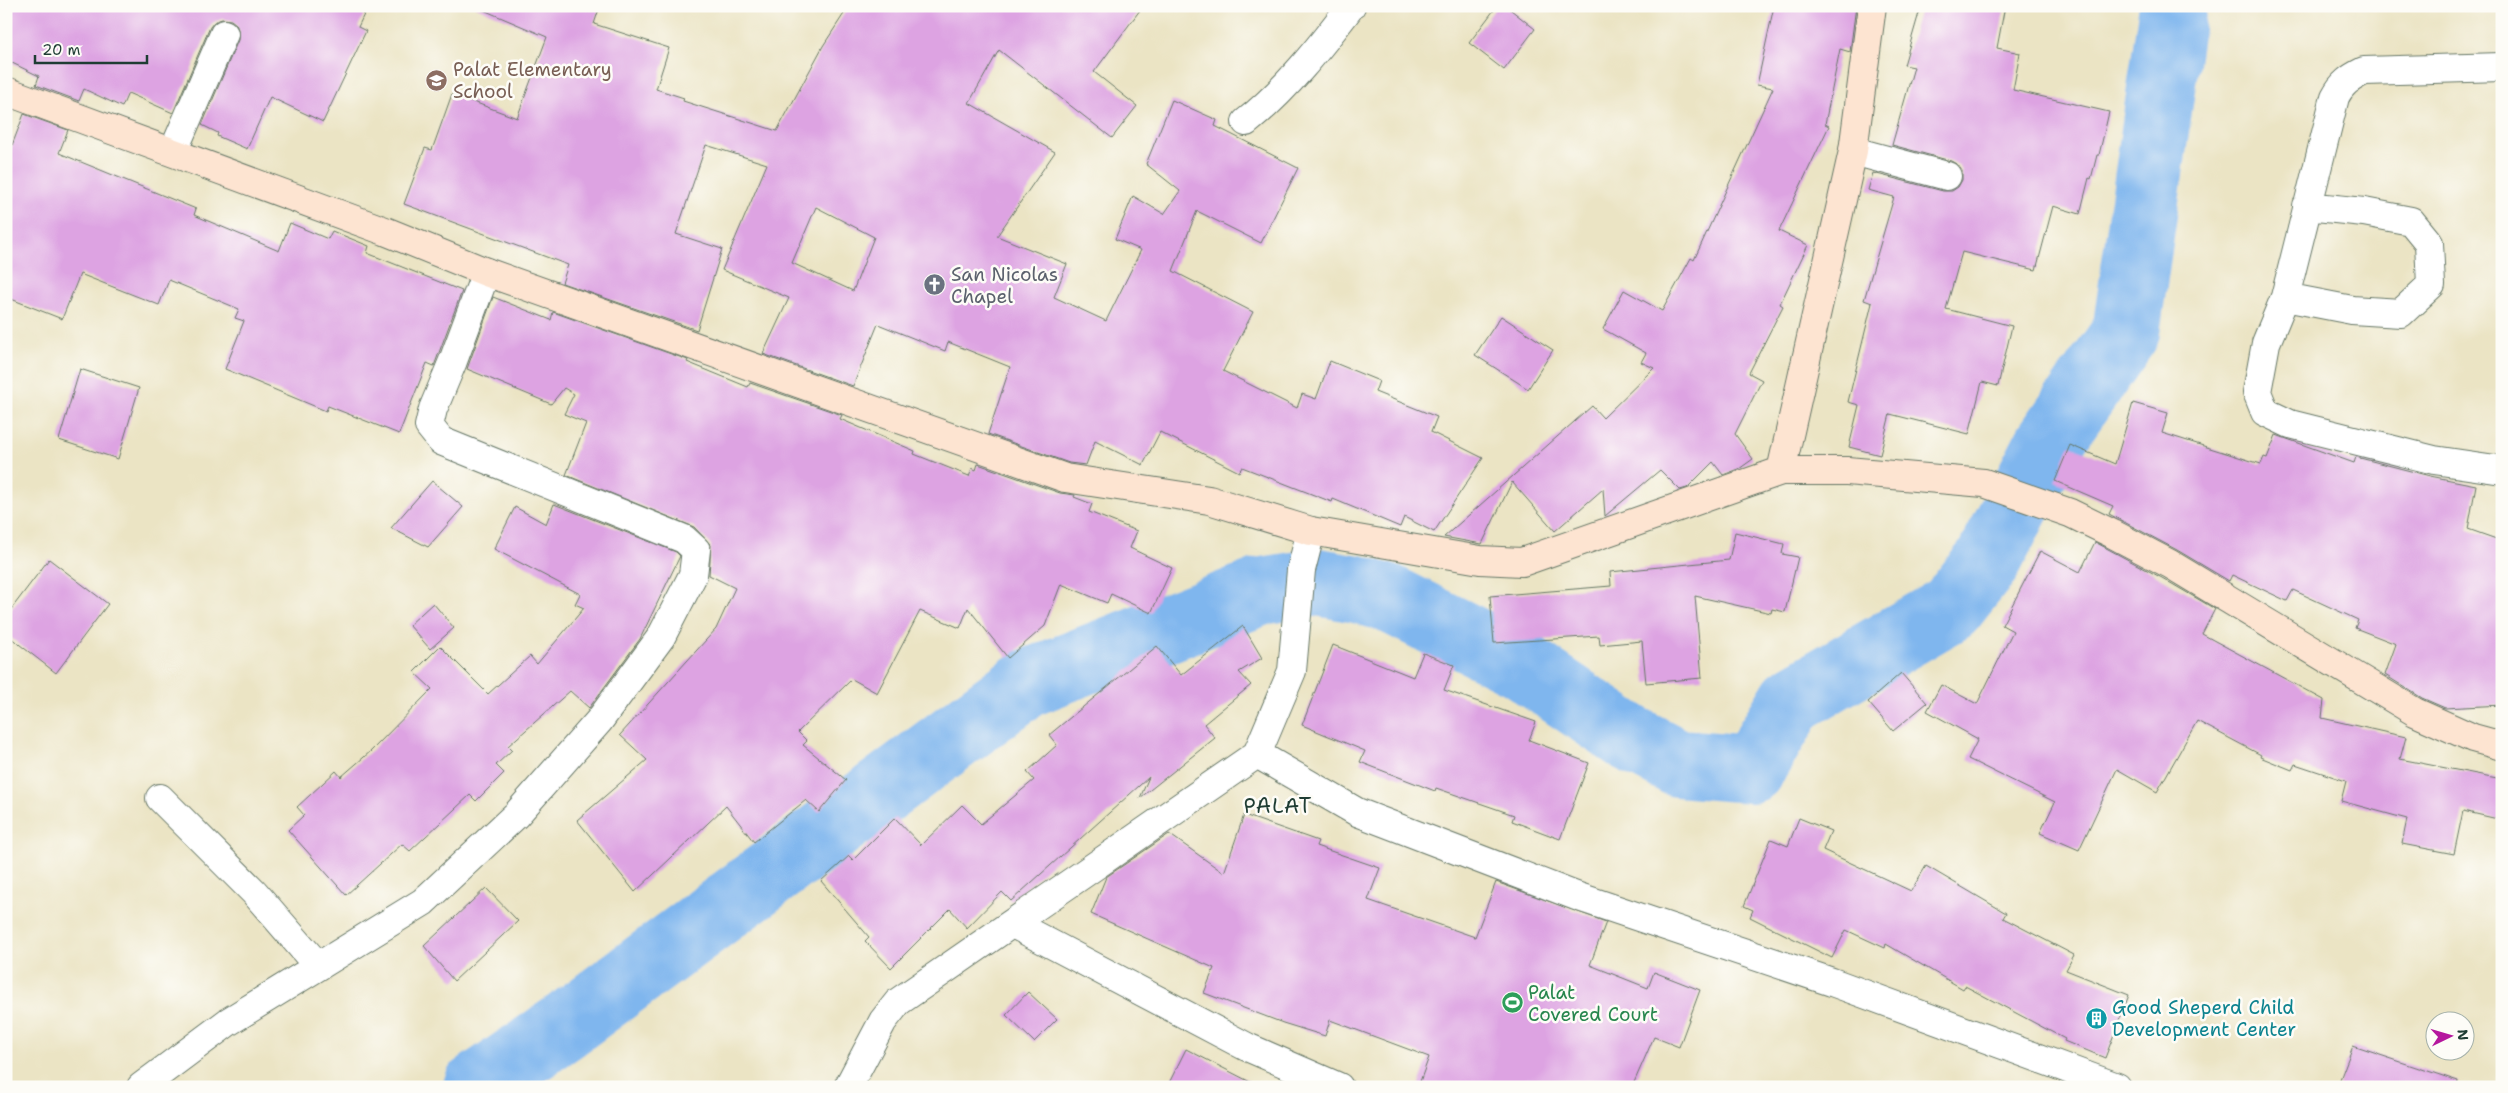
<svg xmlns="http://www.w3.org/2000/svg" width="2508" height="1093" viewBox="0 0 2508 1093" font-family="'Shantell Sans',sans-serif">
<style>
.lines{fill:none;stroke-linecap:round;stroke-linejoin:round}
.river{stroke:#7fb6ee;stroke-width:68}
.building{fill:#dda3e2;fill-rule:evenodd}
.street-casing{stroke:#676;stroke-width:30}
.secondary-casing{stroke:#676;stroke-width:30}
.street{stroke:#fff;stroke-width:28}
.secondary{stroke:#fde4d1;stroke-width:28}
.labels{text-anchor:middle;stroke-width:5;stroke-linejoin:round;paint-order:stroke}
.education-label{font-size:19px;fill:#785e54;stroke:#fdfcf7;text-anchor:start}
.worship-label{font-size:19px;fill:#5b616d;stroke:#fdfcf7;text-anchor:start}
.leisure-label{font-size:19px;fill:#27864d;stroke:#fdfcf7;text-anchor:start}
.culture-label{font-size:19px;fill:#0d838f;stroke:#fdfcf7;text-anchor:start}
.quarter-label{font-size:21px;letter-spacing:1px;fill:#1f3d34;stroke:#fdfcf7}
</style>
<rect width="100%" height="100%" fill="#fdfcf7"/>
<filter id="ink" filterUnits="userSpaceOnUse"><feTurbulence type="fractalNoise" baseFrequency=".02" numOctaves="2"/><feDisplacementMap in="SourceGraphic" scale="10" xChannelSelector="R" yChannelSelector="G"/><feConvolveMatrix kernelMatrix="1 2 1 2 8 2 1 2 1" color-interpolation-filters="sRGB"/></filter>
<filter id="wash" filterUnits="userSpaceOnUse"><feTurbulence type="fractalNoise" baseFrequency=".0096" numOctaves="4" result="noise"/><feDisplacementMap in="SourceGraphic" scale="20" xChannelSelector="R" yChannelSelector="G"/><feGaussianBlur stdDeviation="1.12" result="paint"/><feColorMatrix in="noise" values="0 0 0 0 0 0 0 0 0 0 0 0 0 0 0 0 0 1.4 0 .05"/><feComposite in="paint" operator="in"/></filter>
<g filter="url(#wash)">
<rect width="100%" height="100%" fill="#ebe4c4"/>
<g class="lines">
<!-- river -->
<path class="river" d="M477 1087 565 1026 1026 684 1262 591 1318 582 1357 589 1390 599 1520 664 1628 737 1678 763 1751 769 1793 700 1951 608 1988 561 2048 444 2126 332 2173 6"/>
</g>
<g id="blocks">
<!-- building -->
<path class="building" d="M6 6H368L358 27 366 31 323 122 270 97 247 149 217 136 218 133 202 125 238 40 239 32 236 24 231 20 222 19 214 22 210 27 173 113 128 93 122 107 84 89 79 101 36 85 39 76 6 60Z
M474 6H600L594 24 669 48 656 89 684 98 683 101 777 131 823 46 849 6H1143L1094 72 1137 106 1112 138 999 50 969 103 1055 152 997 236 1067 264 1054 297 1106 321 1141 250 1115 239 1133 196 1164 214 1180 191 1146 164 1172 100 1217 120 1215 126 1298 168 1261 243 1197 211 1173 271 1253 312 1223 371 1297 408 1302 394 1316 399 1330 361 1379 381 1375 392 1437 417 1431 432 1483 458 1434 532 1404 517 1400 527 1333 499 1332 502 1242 467 1239 472 1160 432 1143 465 1095 441 1086 465 1069 463 988 434 1010 367 948 342 945 351 878 324 853 386 763 354 789 298 722 270 767 164 706 145 676 234 722 249 697 330 562 283 568 265 404 204 425 148 432 150 452 94 517 118 547 37ZM816 207 874 237 853 291 792 263Z
M1497 6H1506L1535 29 1504 70 1469 43Z
M1774 6H1856L1850 52 1840 49 1825 124 1829 126 1779 231 1808 245 1780 304 1783 306 1749 373 1762 380 1735 434 1753 459 1739 469 1723 475 1713 462 1687 488 1680 490 1660 470 1605 516 1603 489 1555 531 1512 482 1482 544 1444 537 1592 406 1603 418 1654 368 1641 362 1646 353 1603 329 1624 290 1662 311 1691 258 1694 260 1773 88 1757 85Z
M1921 6H2005L1997 48 2020 53 2013 90 2109 112 2099 155H2097L2091 179 2089 178 2080 214 2053 206 2036 270 1962 252 1946 309 2012 326 1998 386 1982 382 1969 434 1890 414 1880 455 1849 447 1859 405 1848 402 1872 303 1864 300 1894 197 1868 190 1873 173 1943 191H1952L1958 187 1962 180V171L1958 165 1951 161 1892 145 1914 67 1904 65Z
M24 114 68 130 59 153 196 209 194 215 279 251 290 223 328 239 332 231 369 246 367 253 462 291 434 366 427 363 399 434 328 406 326 411 225 369 244 321 235 318 239 309 169 280 159 305 80 274 62 319 6 297V161Z
M493 297 551 320 553 312 688 360 687 362 748 387 750 383 842 415 840 419 915 451 914 454 969 476 972 468 976 470 978 464 1060 493 1075 495 1074 497 1092 504 1089 512 1137 531 1130 548 1172 568 1151 613 1111 594 1107 603 1061 584 1045 626 1008 658 968 608 960 628 920 611 877 693 852 679 798 732 807 741 803 745 846 780 819 812 806 800 754 842 726 806 635 892 577 820 647 760 620 735 716 629 735 588 709 575 711 545 694 527 566 475 586 423 564 414 574 394 564 388 551 404 467 369Z
M1501 316 1553 350 1528 389 1475 355Z
M80 369 139 388 118 459 59 440Z
M2133 403 2168 413 2162 433 2261 464 2264 457 2267 458 2276 435 2354 463 2356 457 2430 476 2476 485 2468 529 2502 541V705L2445 708 2422 698 2385 675 2396 644 2355 628 2358 620 2293 590 2287 601 2232 575 2229 581 2177 550 2109 514 2113 506 2055 481 2070 445 2115 464Z
M432 481 463 507 428 547 391 528Z
M554 504 676 552 680 556 640 639 589 708 570 691 508 746 512 750 496 765 504 773 476 801 470 795 410 851 402 844 346 895 288 830 304 815 297 807 336 771 341 777 371 751 432 689 414 672 440 646 488 694 530 656 537 664 584 608 575 604 580 594 494 549 515 507 546 524Z
M1735 532 1784 544 1782 554 1798 557 1785 612 1772 609 1771 613 1695 596 1702 678 1646 683 1642 641 1600 645 1599 636 1494 643 1490 596 1611 586 1610 572 1729 560Z
M2095 542 2162 578 2215 609 2202 634 2324 700 2322 718 2406 737 2400 759 2502 779V820L2463 811 2454 854 2402 844 2407 819 2341 801 2346 781 2295 764 2292 770 2260 757 2261 755 2197 721 2157 792 2117 769 2079 850 2040 833 2055 802 1968 759 1978 739 1927 711 1941 685 1977 704 2013 631 2002 625 2040 551 2080 572Z
M49 559 108 604 56 673 6 634V616Z
M433 603 454 628 430 649 409 625Z
M1243 626 1262 658 1239 672 1251 685 1204 724 1215 738 1140 798 1149 777 1011 901 1002 892 967 928 950 909 891 968 865 941 869 937 821 881 849 856 853 860 895 818 921 845 962 805 981 824 1034 780 1027 772 1057 745 1049 735 1157 646 1181 675Z
M1333 645 1413 677 1423 653 1454 665 1444 690 1536 722 1529 740 1589 763 1560 839 1512 821 1514 815 1436 788 1435 791 1360 762 1365 751 1302 725Z
M1901 673 1927 703 1893 731 1868 702Z
M1244 815 1318 841 1316 846 1380 868 1368 900 1475 937 1496 882 1606 922 1590 965 1648 988 1654 972 1700 990 1679 1047 1654 1037 1632 1087H1418L1429 1057 1330 1020 1325 1036 1283 1023 1204 993 1214 968 1091 914 1106 877 1169 834 1224 873Z
M1799 818 1831 831 1823 850 1911 891 1926 866 2006 913 2003 918 2074 955 2066 970 2129 995 2105 1058 2064 1041 2065 1039 1965 986 1963 989 1886 944 1885 948 1846 930 1832 958 1750 917 1753 910 1744 906 1771 839 1788 846Z
M486 888 518 921 454 981 424 946Z
M1028 992 1057 1019 1034 1042 1006 1015Z
M2353 1046 2458 1081 2457 1087H2337Z
M1186 1049 1260 1087H1167Z"/>
</g>
</g>
<g filter="url(#ink)">
<use href="#blocks" fill-opacity="0" stroke="#676" stroke-width="1"/>
<g class="lines">
<defs>
<path id="street" d="M2502 67 2364 71C2350 78 2342 83 2335 97L2285 297 2266 343 2257 392 2265 412 2290 424 2434 460 2502 470
M1246 122C1286 90 1320 47 1351 6
M1853 151 1947 176
M173 152 224 34
M2285 297 2352 310 2401 313 2431 285 2429 243 2411 221 2364 212 2307 206
M1257 754 1357 812 1576 896 1832 982 2117 1087
M160 798 254 892 318 966
M1013 924 1247 1047 1339 1087
M141 1087 228 1022 423 902 516 815 599 721 661 637 693 575 696 550 684 539 441 441 429 426 433 409 453 361 486 272
M848 1087 883 1021 898 1002 1257 754 1292 671 1301 570 1311 531"/>
<path id="secondary" d="M6 91 385 231 486 272 1065 478 1209 500 1311 531 1480 560 1522 562 1781 471H1847L1984 483 2070 513 2113 534 2170 564 2415 712 2473 738 2502 746
M1781 471 1853 151 1872 6"/>
</defs>
<!-- street casing -->
<use href="#street" class="street-casing"/>
<!-- secondary casing -->
<use href="#secondary" class="secondary-casing"/>
<!-- street -->
<use href="#street" class="street"/>
<!-- secondary -->
<use href="#secondary" class="secondary"/>
</g>
</g>
<!-- icons -->
<defs>
<symbol id="school-disc" viewBox="-11 -11 22 22"><circle r="9.5" fill="#8d6e63" stroke="#fdfcf7"/><path d="M0-5L7-2L0 1L-7-2ZM-4 1L0 2.5L4 1V4Q0 6-4 4Z" fill="#fff"/></symbol>
<symbol id="church-disc" viewBox="-11 -11 22 22"><circle r="9.5" fill="#6b7280" stroke="#fdfcf7"/><path d="M-1.2-6h2.4v3.5h3.3v2.4h-3.3V6h-2.4V-.1h-3.3v-2.4h3.3Z" fill="#fff"/></symbol>
<symbol id="stadium-disc" viewBox="-11 -11 22 22"><circle r="9.5" fill="#2e9e5b" stroke="#fdfcf7"/><path d="M0-5a6.5 5 0 1 0 0 10a6.5 5 0 1 0 0-10ZM-3.5-1.8h7v3.6h-7Z" fill="#fff"/></symbol>
<symbol id="building-disc" viewBox="-11 -11 22 22"><circle r="9.5" fill="#0f9aa8" stroke="#fdfcf7"/><path d="M-4-6H4V6H1V3H-1V6H-4ZM-2.5-4.3h1.7v1.8h-1.7ZM.8-4.3h1.7v1.8H.8ZM-2.5-1h1.7V.8h-1.7ZM.8-1h1.7V.8H.8Z" fill="#fff"/></symbol>
</defs>
<g fill-rule="evenodd">
<use href="#school-disc" x="424" y="68" width="25" height="25"/>
<use href="#church-disc" x="922" y="272" width="25" height="25"/>
<use href="#stadium-disc" x="1500" y="990" width="25" height="25"/>
<use href="#building-disc" x="2084" y="1006" width="25" height="25"/>
</g>
<g class="labels">
<!-- education labels -->
<g class="education-label">
<text x="453" y="76">Palat Elementary<tspan x="453" dy="22">School</tspan></text>
</g>
<!-- worship labels -->
<g class="worship-label">
<text x="951" y="281">San Nicolas<tspan x="951" dy="22">Chapel</tspan></text>
</g>
<!-- leisure labels -->
<g class="leisure-label">
<text x="1528" y="999">Palat<tspan x="1528" dy="22">Covered Court</tspan></text>
</g>
<!-- culture labels -->
<g class="culture-label">
<text x="2112" y="1014">Good Sheperd Child<tspan x="2112" dy="22">Development Center</tspan></text>
</g>
<!-- quarter labels -->
<g class="quarter-label">
<text x="1278" y="813">PALAT</text>
</g>
</g>
<!-- margin -->
<rect width="2508" height="1093" fill="none" stroke="#fdfcf7" stroke-width="25"/>
<!-- north arrow -->
<g transform="translate(2450 1036) rotate(85)"><circle r="24" fill="#fdfcf7" stroke="#a4b0a9"/>
<path d="M0-4L9 19L0 12L-9 19Z" fill="#b5179e"/>
<text y="-8" font-size="14" font-weight="bold" text-anchor="middle" fill="#1f3d34">N</text>
</g>
<!-- scale -->
<path d="M35 55v8h112v-8" fill="none" stroke="#1f3d34" stroke-width="2.5"/>
<text x="42" y="55" font-size="15" fill="#1f3d34" stroke="#fdfcf7" stroke-width="4" paint-order="stroke">20 m</text>
</svg>
